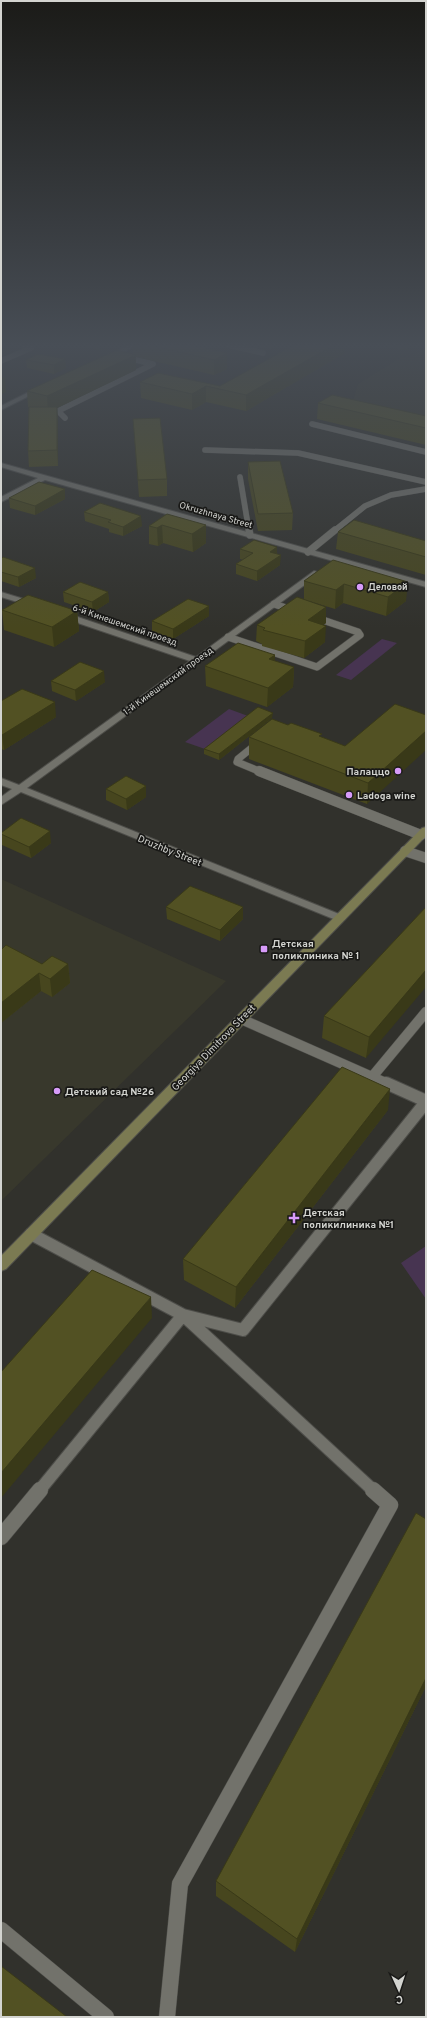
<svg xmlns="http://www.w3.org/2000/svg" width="427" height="2018" viewBox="0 0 427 2018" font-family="Overpass,sans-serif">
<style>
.built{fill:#38382c}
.green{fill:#473451}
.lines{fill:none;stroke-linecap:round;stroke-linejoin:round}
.service-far4-casing{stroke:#4d4d49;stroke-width:6}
.service-far3-casing{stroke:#4d4d49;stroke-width:8}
.service-far2-casing{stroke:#4d4d49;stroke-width:11}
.service-far1-casing{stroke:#4d4d49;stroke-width:14}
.service-casing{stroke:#4d4d49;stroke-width:17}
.minor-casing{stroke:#4d4d49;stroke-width:2}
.secondary-casing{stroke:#4d4d49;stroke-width:2}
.service-far4{stroke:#72726b;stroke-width:5.5}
.service-far3{stroke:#72726b;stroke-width:7}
.service-far2{stroke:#72726b;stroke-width:10}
.service-far1{stroke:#72726b;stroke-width:12}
.service{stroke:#72726b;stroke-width:16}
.minor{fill:#72726b;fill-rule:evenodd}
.secondary{fill:#7b7a52;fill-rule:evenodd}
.wall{fill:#47461e}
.shaded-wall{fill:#393918}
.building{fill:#525123;stroke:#393918}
.poi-dot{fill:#d79bf9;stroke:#191917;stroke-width:1.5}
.labels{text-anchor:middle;stroke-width:3.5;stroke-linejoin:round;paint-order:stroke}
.far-street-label{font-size:9px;fill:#d3d4d0;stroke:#191917}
.far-poi-label{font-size:9px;font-weight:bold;fill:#d3d4d0;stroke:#191917;text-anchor:start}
.poi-label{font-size:10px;font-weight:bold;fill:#d3d4d0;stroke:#191917;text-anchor:start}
.street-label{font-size:10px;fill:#d3d4d0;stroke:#191917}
</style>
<rect width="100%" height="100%" fill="#31312c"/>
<!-- built -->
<path class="built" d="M426 347V419L353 401 358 384 402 357 408 358Z
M1 879 226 981 1 1201Z"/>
<!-- green -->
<path class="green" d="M382 639 397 643 351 680 336 675Z
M229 709 248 716 205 749 185 742Z
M426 1246V1299L401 1263Z"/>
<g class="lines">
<defs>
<path id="service-far4" d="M228 345 263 353
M1 361 31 348 24 345
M65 418 58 411 153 364 124 357
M312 424 426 452
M205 450 298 453 426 482
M240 477 249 531
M334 531 365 506 391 495 426 489"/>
<path id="service-far3" d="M249 530 250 535
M308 552 335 530
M274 604 295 611
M228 637 317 667 360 635 358 632 314 617
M259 742 238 759 237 762 261 772"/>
<path id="service-far2" d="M259 771 421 835
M405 851 426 858
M241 1019 388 1084
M372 1077 426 1012"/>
<path id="service-far1" d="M386 1083 426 1101
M31 1234 183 1315 374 1491
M39 1491 183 1315 243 1330 426 1102"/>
<path id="service" d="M1 1537 40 1490
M1 1930 106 2017
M167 2017 180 1884 390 1505 373 1490"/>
<path id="minor" d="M129 345H137L109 359 104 358Z
M41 386 44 388 43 389 1 410V406Z
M1 463 426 582V587L45 480 1 502V497L38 478 1 467Z
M314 571 321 573 27 788 344 916 346 918 344 920H336L21 792 1 805V797L12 789 1 785V778L19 785 190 661 60 617V613H66L196 657Z
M1 592 37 603 38 605 34 607 1 597Z"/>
<path id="secondary" d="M426 827V836L6 1269 1 1271V1256L422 828Z"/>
</defs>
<!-- service-far4 casing -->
<use href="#service-far4" class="service-far4-casing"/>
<!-- service-far3 casing -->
<use href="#service-far3" class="service-far3-casing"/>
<!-- service-far2 casing -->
<use href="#service-far2" class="service-far2-casing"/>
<!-- service-far1 casing -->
<use href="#service-far1" class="service-far1-casing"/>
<!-- service casing -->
<use href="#service" class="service-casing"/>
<!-- minor casing -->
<use href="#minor" class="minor-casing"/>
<!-- secondary casing -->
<use href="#secondary" class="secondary-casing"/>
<!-- service-far4 -->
<use href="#service-far4" class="service-far4"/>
<!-- service-far3 -->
<use href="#service-far3" class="service-far3"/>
<!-- service-far2 -->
<use href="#service-far2" class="service-far2"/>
<!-- service-far1 -->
<use href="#service-far1" class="service-far1"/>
<!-- service -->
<use href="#service" class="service"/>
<!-- minor -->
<use href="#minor" class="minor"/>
<!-- secondary -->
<use href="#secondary" class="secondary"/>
</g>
<!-- wall -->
<path class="wall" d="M81 345H111L100 350 81 346Z
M132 345H191L227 353V369L214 375 136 357V370L57 408 58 423V466L29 467 28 451 29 407H28L27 391 133 354Z
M251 345H279L271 349Z
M378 345H418L408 351Z
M345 353 246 411 206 402 192 410 141 398 140 382 220 386Z
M65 359 66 368 54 374 27 368 26 360Z
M318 403 426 416V445L317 419Z
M133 419 167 479V496L139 497Z
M248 462 293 513 292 530 258 531 248 479Z
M65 489V499L35 515 10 508 9 498Z
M84 512 142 526 123 536 109 532V529L85 521Z
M167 514 206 543 193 552 163 543 158 546 149 544V526Z
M338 532 426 541V575L336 549Z
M277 547V554L280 565 257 581 236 574V564L243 560 240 559V549Z
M1 559 36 578 19 587 1 581Z
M333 560 406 601 386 616 343 603 335 609 309 601 326 623 323 625 325 642 304 658 262 646V644L256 641 257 625 304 599V581Z
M63 592H108L109 602 93 612 64 602Z
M2 610 77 611 79 631 54 647 4 630Z
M209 616 173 639 152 631V621Z
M275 655 274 661 294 667 293 687 267 707 206 686 205 666Z
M51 681 105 682 76 701 52 691Z
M1 701 56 717 4 750 1 749Z
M426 715 367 804 249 759V737H322L345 746Z
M272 718 219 760 204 754V749Z
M146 786V797L127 810 106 800V789Z
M1 833 51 843 31 858 2 845Z
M166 907H243V919L220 941 167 919Z
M426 907 366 1058 322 1038 324 1016Z
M42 964H68L70 983 52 997 41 991 1 1023Z
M388 1110 235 1308 184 1280 183 1259Z
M426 1519V1686L295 1952 216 1896V1881Z"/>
<!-- shaded-wall -->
<path class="shaded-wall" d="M1 345H16L17 347 1 354Z
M100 345H111L100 350Z
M271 345H279L271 349Z
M334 345H346L345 353 246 411V395Z
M408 345H418L408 351Z
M227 353V369L214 375V360Z
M136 355V370L57 408 58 423V466L57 450 48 412 47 396Z
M65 359 66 368 54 374V365Z
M5 377 6 392 1 395V378Z
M206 386V402L192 410V394Z
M65 489V499L35 515V506Z
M141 516 142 526 123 536V527Z
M162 525 163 543 158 546 157 528Z
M206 525V543L193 552 192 534Z
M277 547V557L270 552Z
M281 555 280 565 257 581V571Z
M35 568 36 578 19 587 18 577Z
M408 582 406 601 386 616 388 597Z
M344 584 343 603 335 609 336 590Z
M108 592 109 602 93 612 92 602Z
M209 606V616L173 639V629Z
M326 607V623L307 637 308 620Z
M77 611 79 631 54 647 52 627Z
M326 626 325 642 304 658 305 641Z
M275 655 274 674 269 659Z
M294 667 293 687 267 707 268 688Z
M104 671 105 682 76 701 75 690Z
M55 702 56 717 4 750 2 735Z
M273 713 272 718 219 760V754Z
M426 731V750L367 804 368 783Z
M146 786V797L127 810 126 799Z
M50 831 51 843 31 858 29 847Z
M243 907V919L220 941V930Z
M68 964 70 983 52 997 50 979Z
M426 970V987L366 1058 369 1037Z
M39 973 41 991 1 1023V1003Z
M390 1089 388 1110 235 1308 236 1287Z
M151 1297 152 1318 1 1498V1473Z
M426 1678V1686L295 1952 297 1939Z"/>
<!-- building -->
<path class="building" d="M150 345H191L227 353 214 360Z
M294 345H334L246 395 206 386 192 394 140 382 158 373 220 386Z
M117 350 136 355 47 396 27 391Z
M38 354 65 359 54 365 26 360Z
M332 395 426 416V428L318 403Z
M29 407H57V450L28 451Z
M160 418 167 479 138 480 133 419Z
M280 461 293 513 258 514 248 462Z
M39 482 65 489 35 506 9 498Z
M100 503 141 516 123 527 108 522 111 520 84 512Z
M167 514 206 525 192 534 162 525 157 528 149 526Z
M354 520 426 541V557L338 532Z
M254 540 277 547 270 552 281 555 257 571 236 564 253 553 240 549Z
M3 557 35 568 18 577 1 572V559Z
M333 560 408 582 388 597 344 584 336 590 304 581Z
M80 582 108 592 92 602 63 592Z
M28 595 77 611 52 627 2 610Z
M297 597 326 607 308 620 326 626 305 641 263 630 265 628 257 625Z
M188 599 209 606 173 629 152 621Z
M238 643 275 655 269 659 294 667 268 688 205 666Z
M80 662 104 671 75 690 51 681Z
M22 689 55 702 2 735H1V701Z
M395 704 426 715V731L368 783 249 737 272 719 288 725 291 723 322 734 319 736 345 746Z
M258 707 273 713 219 754 204 749Z
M126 776 146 786 126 799 106 789Z
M21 818 50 831 29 847 1 834V833Z
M190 886 243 907 220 930 166 907Z
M426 907V970L369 1037 324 1016Z
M6 945 42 964 52 956 68 964 50 979 39 973 1 1003V950Z
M342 1067 390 1089 236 1287 183 1259Z
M92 1270 151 1297 1 1473V1372Z
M416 1513 426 1519V1678L297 1939 216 1881Z
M1 1966 67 2017H1Z"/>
<!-- sky -->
<linearGradient id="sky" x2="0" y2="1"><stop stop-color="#1b1b18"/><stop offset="0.55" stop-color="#484e56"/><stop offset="1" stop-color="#484e56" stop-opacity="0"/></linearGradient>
<rect width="427" height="628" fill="url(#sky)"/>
<!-- markers -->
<g class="poi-dot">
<circle cx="360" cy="587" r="4"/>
<circle cx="398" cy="771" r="4"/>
<circle cx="349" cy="795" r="4"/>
<rect x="260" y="945" width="8" height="8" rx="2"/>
<circle cx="57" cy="1091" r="4"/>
<path d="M292 1212h4v4h4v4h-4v4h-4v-4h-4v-4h4z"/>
</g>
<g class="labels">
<!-- far-street labels -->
<g class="far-street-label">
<text transform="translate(216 515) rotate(16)" y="3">Okruzhnaya Street</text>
<text transform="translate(125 625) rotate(19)" y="3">6-й Кинешемский проезд</text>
<text transform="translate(168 681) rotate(-36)" y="3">1-й Кинешемский проезд</text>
</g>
<!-- far-poi labels -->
<g class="far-poi-label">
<text x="368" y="590">Деловой</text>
</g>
<!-- poi labels -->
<g class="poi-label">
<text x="390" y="775" text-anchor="end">Палаццо</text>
<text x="357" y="799">Ladoga wine</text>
<text x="272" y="947">Детская<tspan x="272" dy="12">поликлиника № 1</tspan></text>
<text x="65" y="1095">Детский сад №26</text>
<text x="303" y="1216">Детская<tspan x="303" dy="12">поликилиника №1</tspan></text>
</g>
<!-- street labels -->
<g class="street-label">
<text transform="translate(170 850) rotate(22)" y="4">Druzhby Street</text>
<text transform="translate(213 1047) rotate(-46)" y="4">Georgiya Dimitrova Street</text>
</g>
</g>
<!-- border -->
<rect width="427" height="2018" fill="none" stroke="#d3d4d0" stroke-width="4"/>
<!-- north arrow -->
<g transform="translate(399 1990) rotate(177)" stroke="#191917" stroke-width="3" paint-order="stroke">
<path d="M0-3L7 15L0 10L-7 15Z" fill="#d3d4d0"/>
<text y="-6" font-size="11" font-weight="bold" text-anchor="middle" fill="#d3d4d0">С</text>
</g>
</svg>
